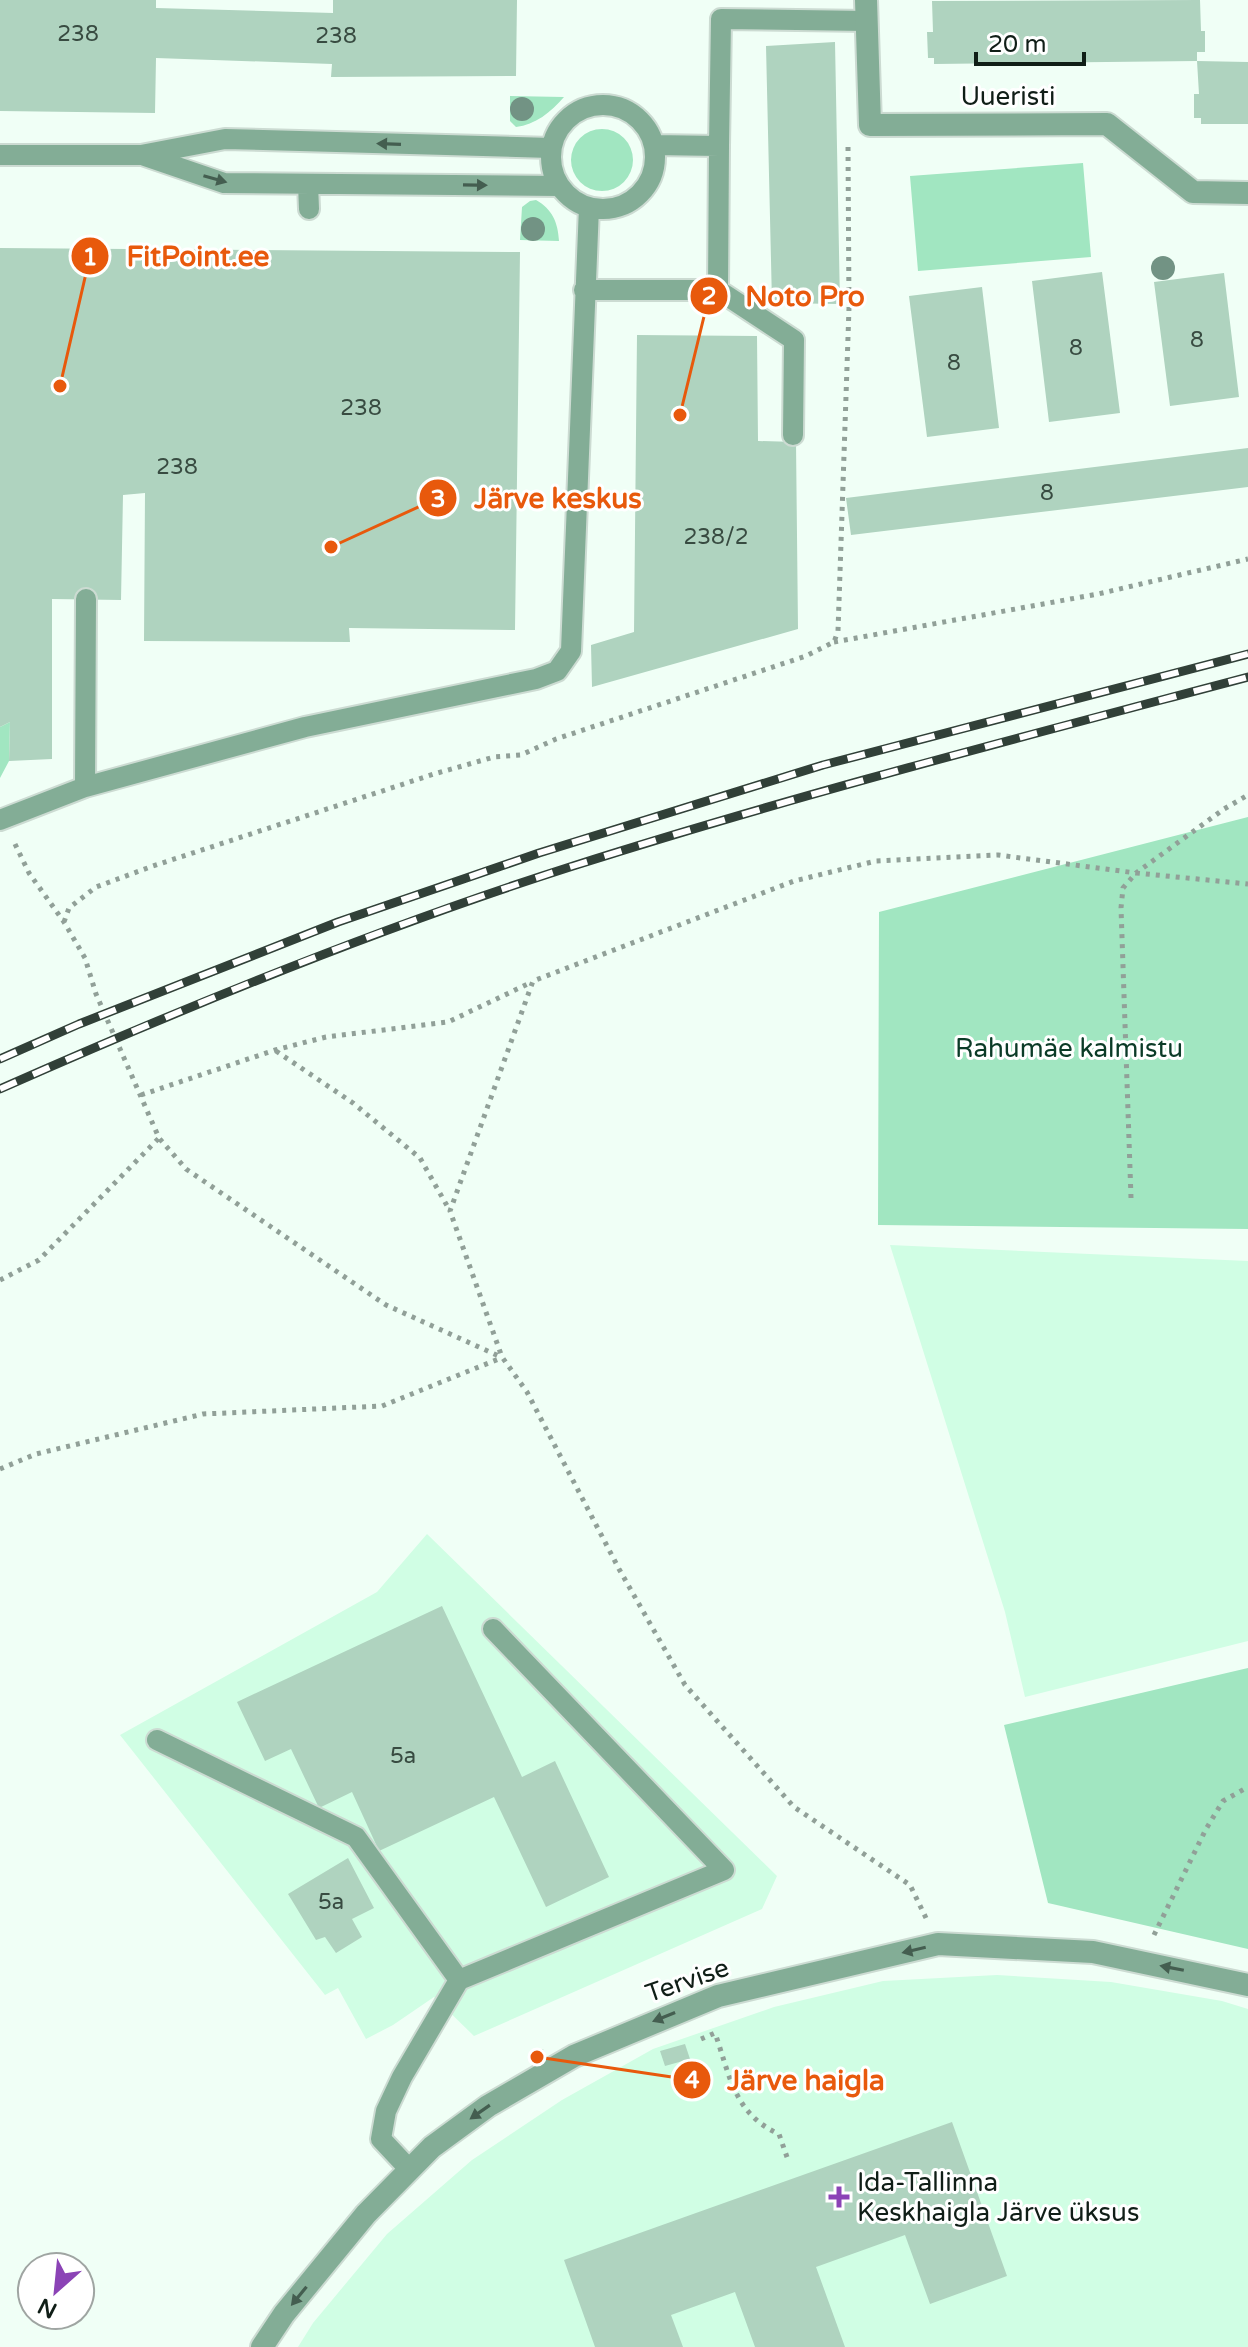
<svg xmlns="http://www.w3.org/2000/svg" width="1248" height="2347" viewBox="0 0 1248 2347" font-family="'Varela Round',sans-serif">
<style>
.built{fill:#d0fee4}
.green{fill:#a1e6c1}
.building{fill:#afd3bf}
.lines{fill:none;stroke-linecap:round;stroke-linejoin:round}
.service-casing{stroke:#ccdbd2;stroke-width:24}
.minor-casing{stroke:#ccdbd2;stroke-width:26}
.path{stroke:#91a098;stroke-width:5;stroke-dasharray:4 6;stroke-linecap:butt}
.service{stroke:#83ad96;stroke-width:20}
.minor{stroke:#83ad96;stroke-width:22}
.rail-casing{stroke:#314038;stroke-width:9}
.rail{stroke:#fff;stroke-width:6;stroke-dasharray:18;stroke-linecap:butt}
.tree{fill:#729384}
.oneway{fill:#445e50}
.poi-dot{fill:#8b43b6;stroke:#fff;stroke-width:3}
.labels{text-anchor:middle;stroke-width:6;stroke-linejoin:round;paint-order:stroke}
.number-label{font-size:22px;fill:#384b41}
.street-label{font-size:26px;fill:#101e17;stroke:#fff}
.park-label{font-size:26px;fill:#0b3b27;stroke:#fff}
.poi-label{font-size:26px;fill:#101e17;stroke:#fff;text-anchor:start}
.leader{fill:none;stroke:#e8590c;stroke-width:3}
.callout-dot{fill:#e8590c;stroke:#fff;stroke-width:3}
.mark-label{font-size:24px;text-anchor:middle;font-weight:bold;fill:#fff}
.callout-label{font-size:28px;text-anchor:middle;font-weight:bold;fill:#e8590c;stroke:#fff;stroke-width:6;stroke-linejoin:round;paint-order:stroke}
</style>
<rect width="100%" height="100%" fill="#f0fff6"/>
<!-- built -->
<path class="built" d="M890 1245 1248 1261V1641L1025 1697 1005 1612Z
M427 1534 777 1876 762 1909 474 2036 434 1997 393 2025 366 2039 338 1988 325 1995 120 1735 377 1592Z
M997 1975 1111 1982 1222 2001 1248 2009V2347H298L313 2323 387 2234 472 2160 562 2100 653 2049 774 2007 883 1981Z"/>
<!-- green -->
<path class="green" d="M510 96 564 97C551 112 535 125 516 127L510 121Z
M571 160a31 31 0 1 1 62 0a31 31 0 1 1-62 0Z
M1083 163 1091 257 918 271 910 176Z
M536 200C552 209 558 222 559 241L520 240 522 207 530 201Z
M10 722 9 761 0 778V727Z
M1248 817V1229L878 1225 879 912Z
M1248 1668V1949L1048 1903 1004 1725Z"/>
<!-- building -->
<path class="building" d="M0 0H156V8L333 13V0H517L516 76 331 77 332 64 156 58 155 113 0 111Z
M1200 0 1201 31H1205V52H1197V61L934 64V58H928L927 32H933L932 1Z
M835 42 840 304 772 303 766 46Z
M1197 61 1248 62V124H1201V118H1194V94H1199Z
M0 248 520 252 515 630 349 628 350 642 144 641 145 493 123 495 121 600 52 599V759L9 761 10 722 0 727Z
M1102 272 1120 413 1049 422 1032 281Z
M1224 273 1239 397 1170 406 1154 282Z
M982 287 999 428 927 437 909 296Z
M637 335 757 336 758 441 796 442 798 629 592 687 591 645 634 632Z
M1248 448V487L851 535 846 498Z
M442 1606 522 1777 555 1761 609 1877 546 1907 494 1797 379 1851 352 1792 319 1808 291 1749 265 1761 237 1702Z
M348 1858 374 1908 352 1919 362 1937 336 1953 325 1937 316 1940 288 1894Z
M685 2044 690 2059 665 2066 660 2051Z
M543 2049 546 2056 532 2064 528 2057Z
M952 2122 1007 2276 930 2304 905 2235 816 2267 845 2347H755L735 2292 671 2315 683 2347H595L564 2260Z"/>
<g class="lines">
<defs>
<path id="service" d="M551 157a52 52 0 1 1 104 0a52 52 0 1 1-104 0Z
M654 145 719 146 721 19 867 21
M0 155H141L225 139 551 148
M145 156 224 183 559 186
M308 184 309 209
M584 290H718L719 146
M718 290 794 340 793 435
M85 787 86 599
M0 820 85 787 305 727 536 679 557 671 571 651 589 207
M157 1740 356 1837 459 1980
M410 2170 381 2139 386 2111 402 2077 459 1980 724 1870 493 1629"/>
<path id="minor" d="M866 0 870 125 1107 124 1193 192 1248 193
M262 2347 284 2314 366 2214 432 2147 488 2106 574 2056 718 1996 938 1944 1093 1952 1248 1985"/>
</defs>
<!-- service casing -->
<use href="#service" class="service-casing"/>
<!-- minor casing -->
<use href="#minor" class="minor-casing"/>
<!-- path -->
<path class="path" d="M834 642 1098 594 1248 559
M15 844 29 873 64 922 85 958 96 994 159 1138 186 1169 386 1305 501 1357
M64 922 69 908 96 887 153 866 434 774 494 757 521 755 556 739 806 656 834 642 838 631 849 308 848 145
M276 1051 353 1103 420 1158 450 1211
M141 1095 275 1050 326 1037 448 1022 532 982
M1131 1198 1121 908 1123 888 1136 873 1248 884
M0 1280 39 1260 159 1138
M0 1469 36 1454 203 1414 382 1406 501 1358
M926 1918 910 1885 794 1807 685 1685 619 1569 527 1392 502 1357 450 1211 533 981 794 881 876 861 998 855 1136 873 1224 809 1248 795
M1154 1935 1206 1829 1223 1801 1248 1787
M701 2039 715 2033C730 2076 734 2114 779 2134L788 2160"/>
<!-- service -->
<use href="#service" class="service"/>
<!-- minor -->
<use href="#minor" class="minor"/>
<defs>
<path id="rail" d="M0 1059 79 1024 338 922 539 853 823 765 1248 654
M0 1089C187 1006 378 928 573 866 796 795 1022 737 1248 677"/>
</defs>
<!-- rail casing -->
<use href="#rail" class="rail-casing"/>
<!-- rail -->
<use href="#rail" class="rail"/>
</g>
<!-- trees -->
<g class="tree">
<circle cx="522" cy="109" r="12"/>
<circle cx="533" cy="229" r="12"/>
<circle cx="1163" cy="268" r="12"/>
</g>
<!-- one-way arrows -->
<defs><path id="oneway-solid" d="M-6-.8H1V-3.2L6.5 0L1 3.2V.8H-6Z" transform="scale(2)"/></defs>
<g class="oneway">
<use href="#oneway-solid" transform="translate(389 144) rotate(-178)"/>
<use href="#oneway-solid" transform="translate(215 179) rotate(16)"/>
<use href="#oneway-solid" transform="translate(475 185) rotate(1)"/>
<use href="#oneway-solid" transform="translate(914 1950) rotate(167)"/>
<use href="#oneway-solid" transform="translate(1172 1968) rotate(-169)"/>
<use href="#oneway-solid" transform="translate(664 2017) rotate(158)"/>
<use href="#oneway-solid" transform="translate(480 2112) rotate(145)"/>
<use href="#oneway-solid" transform="translate(299 2296) rotate(129)"/>
</g>
<!-- markers -->
<path class="poi-dot" d="M835 2185h8v8h8v8h-8v8h-8v-8h-8v-8h8z"/>
<g class="labels">
<!-- number labels -->
<g class="number-label">
<text x="78" y="41">238</text>
<text x="336" y="43">238</text>
<text x="1197" y="347">8</text>
<text x="1076" y="355">8</text>
<text x="954" y="370">8</text>
<text x="361" y="415">238</text>
<text x="177" y="474">238</text>
<text x="1047" y="500">8</text>
<text x="716" y="544">238/2</text>
<text x="403" y="1763">5a</text>
<text x="331" y="1909">5a</text>
</g>
<!-- street labels -->
<g class="street-label">
<text x="1008" y="105">Uueristi</text>
<text transform="translate(687 1980) rotate(-19)" y="9">Tervise</text>
</g>
<!-- park labels -->
<g class="park-label">
<text x="1069" y="1057">Rahumäe kalmistu</text>
</g>
<!-- poi labels -->
<g class="poi-label">
<text x="857" y="2191">Ida-Tallinna<tspan x="857" dy="30">Keskhaigla Järve üksus</tspan></text>
</g>
</g>
<!-- callouts -->
<path class="leader" d="M60 386L90 256M680 415L709 296M331 547L438 498M537 2057L692 2080"/>
<g class="callout-dot">
<circle cx="60" cy="386" r="8"/>
<circle cx="680" cy="415" r="8"/>
<circle cx="331" cy="547" r="8"/>
<circle cx="537" cy="2057" r="8"/>
<circle cx="90" cy="256" r="20"/>
<circle cx="709" cy="296" r="20"/>
<circle cx="438" cy="498" r="20"/>
<circle cx="692" cy="2080" r="20"/>
</g>
<g class="mark-label">
<text x="90" y="265">1</text>
<text x="709" y="304">2</text>
<text x="438" y="507">3</text>
<text x="692" y="2088">4</text>
</g>
<g class="callout-label">
<text x="198" y="266">FitPoint.ee</text>
<text x="805" y="306">Noto Pro</text>
<text x="558" y="508">Järve keskus</text>
<text x="806" y="2090">Järve haigla</text>
</g>
<!-- north arrow -->
<g transform="translate(56 2291) rotate(207)"><circle r="38" fill="#ffffff" stroke="#9fa5a2" stroke-width="2"/>
<path d="M0-6L14 30L0 20L-14 30Z" fill="#8b43b6"/>
<text y="-12" font-size="22" font-weight="bold" text-anchor="middle" fill="#101e17">N</text>
</g>
<!-- scale -->
<path d="M976 52v12h108v-12" fill="none" stroke="#101e17" stroke-width="4"/>
<text x="988" y="52" font-size="24" fill="#101e17" stroke="#ffffff" stroke-width="6" paint-order="stroke">20 m</text>
</svg>
